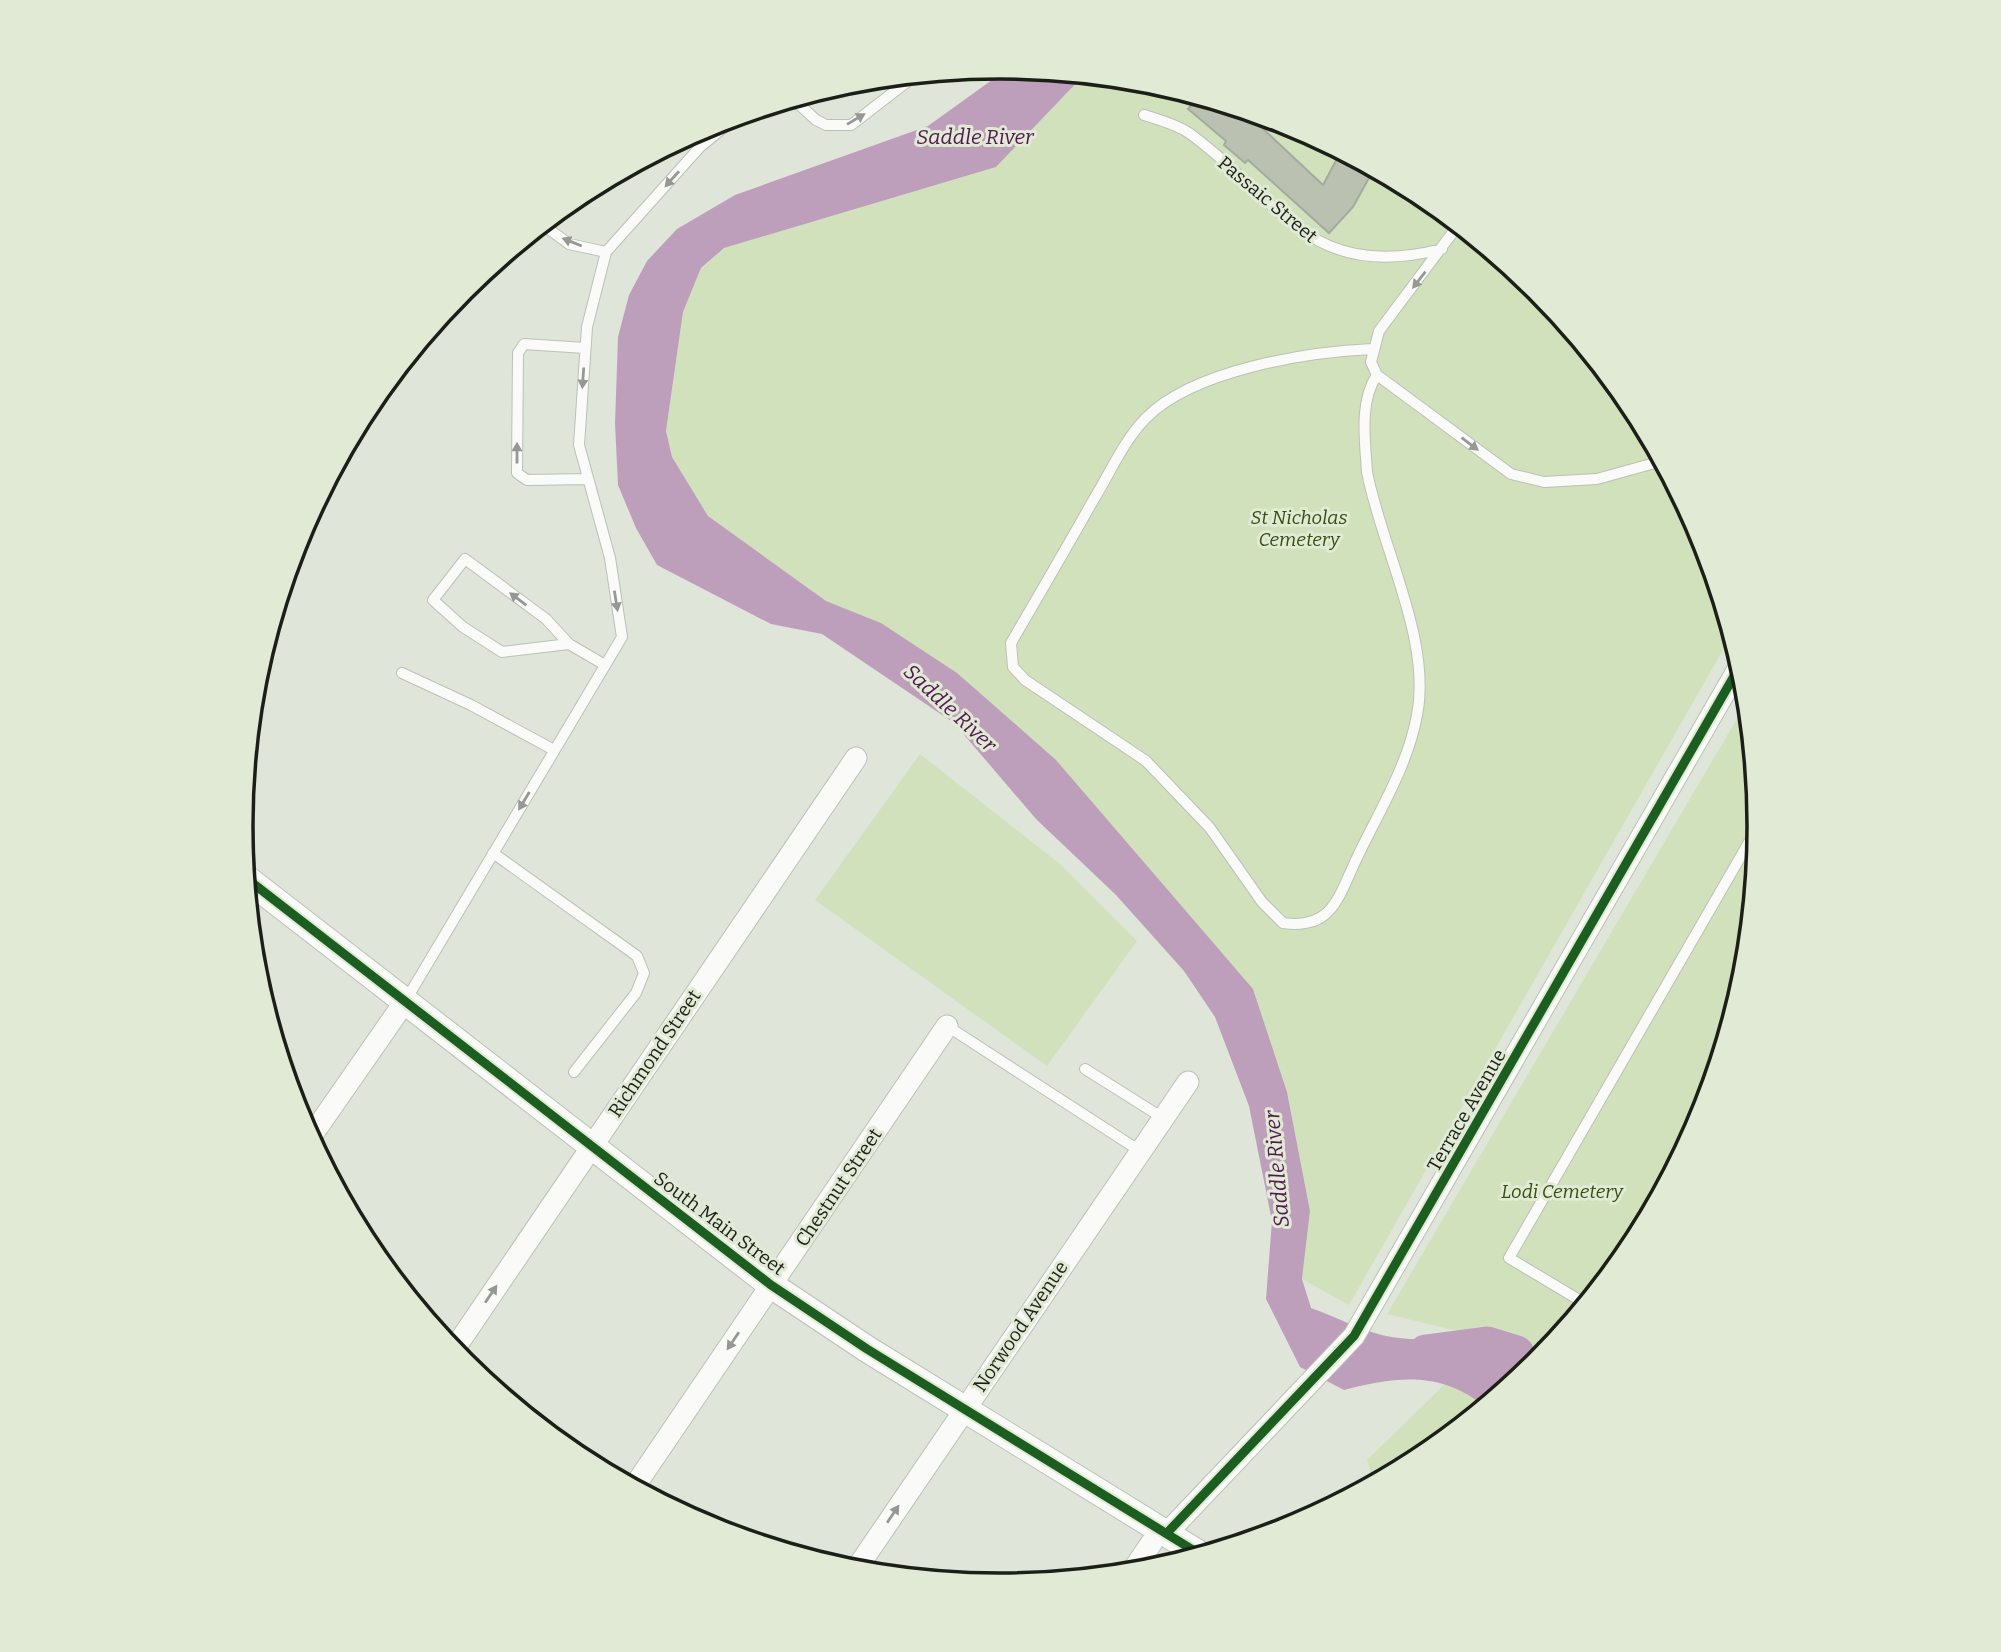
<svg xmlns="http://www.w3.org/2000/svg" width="2001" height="1652" viewBox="0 0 2001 1652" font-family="Bitter,serif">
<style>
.green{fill:#d1e1bc}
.water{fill:#be9fbb}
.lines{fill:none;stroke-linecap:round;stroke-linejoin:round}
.river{stroke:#be9fbb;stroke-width:37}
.building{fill:#bac1b1;stroke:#a5aaa1;stroke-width:2}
.service-casing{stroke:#bcc0b7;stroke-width:12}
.minor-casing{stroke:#bcc0b7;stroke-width:23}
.tertiary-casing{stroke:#bcc0b7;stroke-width:28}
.service{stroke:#fafbf9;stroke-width:10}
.minor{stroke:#fafbf9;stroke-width:21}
.tertiary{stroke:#fafbf9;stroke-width:26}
.cycleway-casing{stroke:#e0ead4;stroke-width:13}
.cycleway{stroke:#1b5e20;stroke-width:9}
.oneway{fill:#969894}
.labels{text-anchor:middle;stroke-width:6;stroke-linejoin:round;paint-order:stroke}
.street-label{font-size:19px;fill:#1c1f18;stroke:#e0ead4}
.park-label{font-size:19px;font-style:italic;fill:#384e0e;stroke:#e0ead4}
.water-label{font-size:21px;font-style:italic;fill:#511851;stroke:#e0ead4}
.rim{fill:none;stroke:#1c1f18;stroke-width:3.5}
</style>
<rect width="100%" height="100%" fill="#dfe5d9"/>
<!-- green -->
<path class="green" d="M1084 75 1149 81 1292 124 1423 195 1538 289 1632 404 1702 536 1732 634 1349 1305 1302 1279 1310 1211 1287 1092 1253 989 881 623 826 601 708 516 672 457 666 431 683 312 701 269 724 248 996 167Z
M1748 700 1760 826 1745 975 1702 1117 1632 1248 1536 1364 1519 1346 1387 1314Z
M920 754 1060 864 1137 941 1047 1066 815 900Z
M1447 1382 1485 1407 1422 1458 1374 1484 1367 1460Z"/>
<!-- water -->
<path class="water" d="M1010 67 1084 75 996 167 724 248 701 268 683 312 666 431 672 457 708 516 826 601 881 623 957 673 1056 760 1253 989 1287 1092 1310 1211 1302 1279 1311 1308C1334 1316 1358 1329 1382 1335 1427 1346 1490 1330 1521 1377L1485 1407C1440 1370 1396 1377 1344 1390L1300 1367 1266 1299 1272 1221 1249 1106 1215 1017 1184 971 1116 895 1036 819 954 723 822 634 771 624 657 565 636 528 618 485 615 424 618 337 629 295 647 261 677 229 735 195 928 126Z"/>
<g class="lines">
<!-- river -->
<path class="river" d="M1426 1353 1487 1345 1516 1354 1522 1376"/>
</g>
<!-- building -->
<path class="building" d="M1199 96 1242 109 1323 185 1341 151 1374 169 1353 207 1329 233 1248 160 1245 163 1224 145 1226 141 1188 109Z"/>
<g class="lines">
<defs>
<path id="service" d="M793 99 816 120 826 125H851L916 75
M1144 115C1159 120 1176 124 1189 133 1282 200 1307 283 1442 249
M542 224 569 244 606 252
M1459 224 1379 331 1371 362 1377 375 1511 474 1544 482 1597 479 1662 461
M585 348 524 344 518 353 517 473 527 480 588 479
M1372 349C1307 352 1193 370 1146 418 1124 440 1110 473 1094 499 1067 547 1039 595 1011 643L1013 667 1025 680 1146 761 1210 828 1262 902 1283 923C1331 930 1338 899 1355 862 1377 815 1408 766 1417 715 1432 640 1381 546 1367 472 1365 441 1359 401 1377 375
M569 644 502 652 463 627 433 600 465 559 546 619 569 644 605 665
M402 673 471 705 554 750
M493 853 637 956 644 973 636 993 574 1072
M406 1000 622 637 610 558 579 445 587 327 606 252 700 147 739 115
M947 1026 1140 1151
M1085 1069 1163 1118
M1586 1304 1509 1258 1760 823"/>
<path id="minor" d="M310 1138 406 1000
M453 1351 856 758
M634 1487 947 1026
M1167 1533 1354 1336 1741 664
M855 1571 1188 1082
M1131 1573 1161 1529"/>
<path id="tertiary" d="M246 878 771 1285 867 1349 1201 1555"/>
</defs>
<!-- service casing -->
<use href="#service" class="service-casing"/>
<!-- minor casing -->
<use href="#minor" class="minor-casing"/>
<!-- tertiary casing -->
<use href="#tertiary" class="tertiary-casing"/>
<!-- service -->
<use href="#service" class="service"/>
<!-- minor -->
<use href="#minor" class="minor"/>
<!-- tertiary -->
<use href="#tertiary" class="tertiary"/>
<defs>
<path id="cycleway" d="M246 878 771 1285 867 1349 1201 1555
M1167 1533 1354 1336 1741 664"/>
</defs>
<!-- cycleway casing -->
<use href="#cycleway" class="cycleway-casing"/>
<!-- cycleway -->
<use href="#cycleway" class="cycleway"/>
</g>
<!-- one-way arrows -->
<defs><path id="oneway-solid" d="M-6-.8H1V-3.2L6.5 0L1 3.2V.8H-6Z" transform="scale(1.75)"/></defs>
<g class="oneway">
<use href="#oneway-solid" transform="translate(856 119) rotate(-31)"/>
<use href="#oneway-solid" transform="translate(672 179) rotate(132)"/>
<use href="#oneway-solid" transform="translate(572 242) rotate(-158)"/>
<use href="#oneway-solid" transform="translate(1419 280) rotate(128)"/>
<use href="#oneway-solid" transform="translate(583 378) rotate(94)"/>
<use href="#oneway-solid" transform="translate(1470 444) rotate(37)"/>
<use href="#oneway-solid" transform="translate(517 453) rotate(-90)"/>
<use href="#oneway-solid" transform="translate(518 599) rotate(-143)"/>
<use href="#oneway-solid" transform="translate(616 601) rotate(81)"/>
<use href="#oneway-solid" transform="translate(524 801) rotate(121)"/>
<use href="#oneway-solid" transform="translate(491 1294) rotate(-56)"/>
<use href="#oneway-solid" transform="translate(733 1341) rotate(124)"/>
<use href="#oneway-solid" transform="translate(893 1514) rotate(-56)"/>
</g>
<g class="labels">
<!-- street labels -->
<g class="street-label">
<text transform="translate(1268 199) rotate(40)" y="7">Passaic Street</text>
<text transform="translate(654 1053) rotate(-56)" y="7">Richmond Street</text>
<text transform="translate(1466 1110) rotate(-60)" y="7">Terrace Avenue</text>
<text transform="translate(838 1187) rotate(-56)" y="7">Chestnut Street</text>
<text transform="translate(720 1223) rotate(37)" y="7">South Main Street</text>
<text transform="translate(1020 1326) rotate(-56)" y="7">Norwood Avenue</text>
</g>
<!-- park labels -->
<g class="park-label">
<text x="1299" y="524">St Nicholas<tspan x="1299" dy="22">Cemetery</tspan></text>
<text x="1562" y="1198">Lodi Cemetery</text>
</g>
<!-- water labels -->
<g class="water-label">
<text x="975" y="144">Saddle River</text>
<text transform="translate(950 708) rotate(43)" y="7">Saddle River</text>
<text transform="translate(1277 1169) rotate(-95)" y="7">Saddle River</text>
</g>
</g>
<!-- crop -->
<path d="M0 0H2001V1652H0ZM253 826a747 747 0 1 1 1494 0a747 747 0 1 1-1494 0Z" fill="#e0ead4" fill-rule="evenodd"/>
<path class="rim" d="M253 826a747 747 0 1 1 1494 0a747 747 0 1 1-1494 0Z"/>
</svg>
